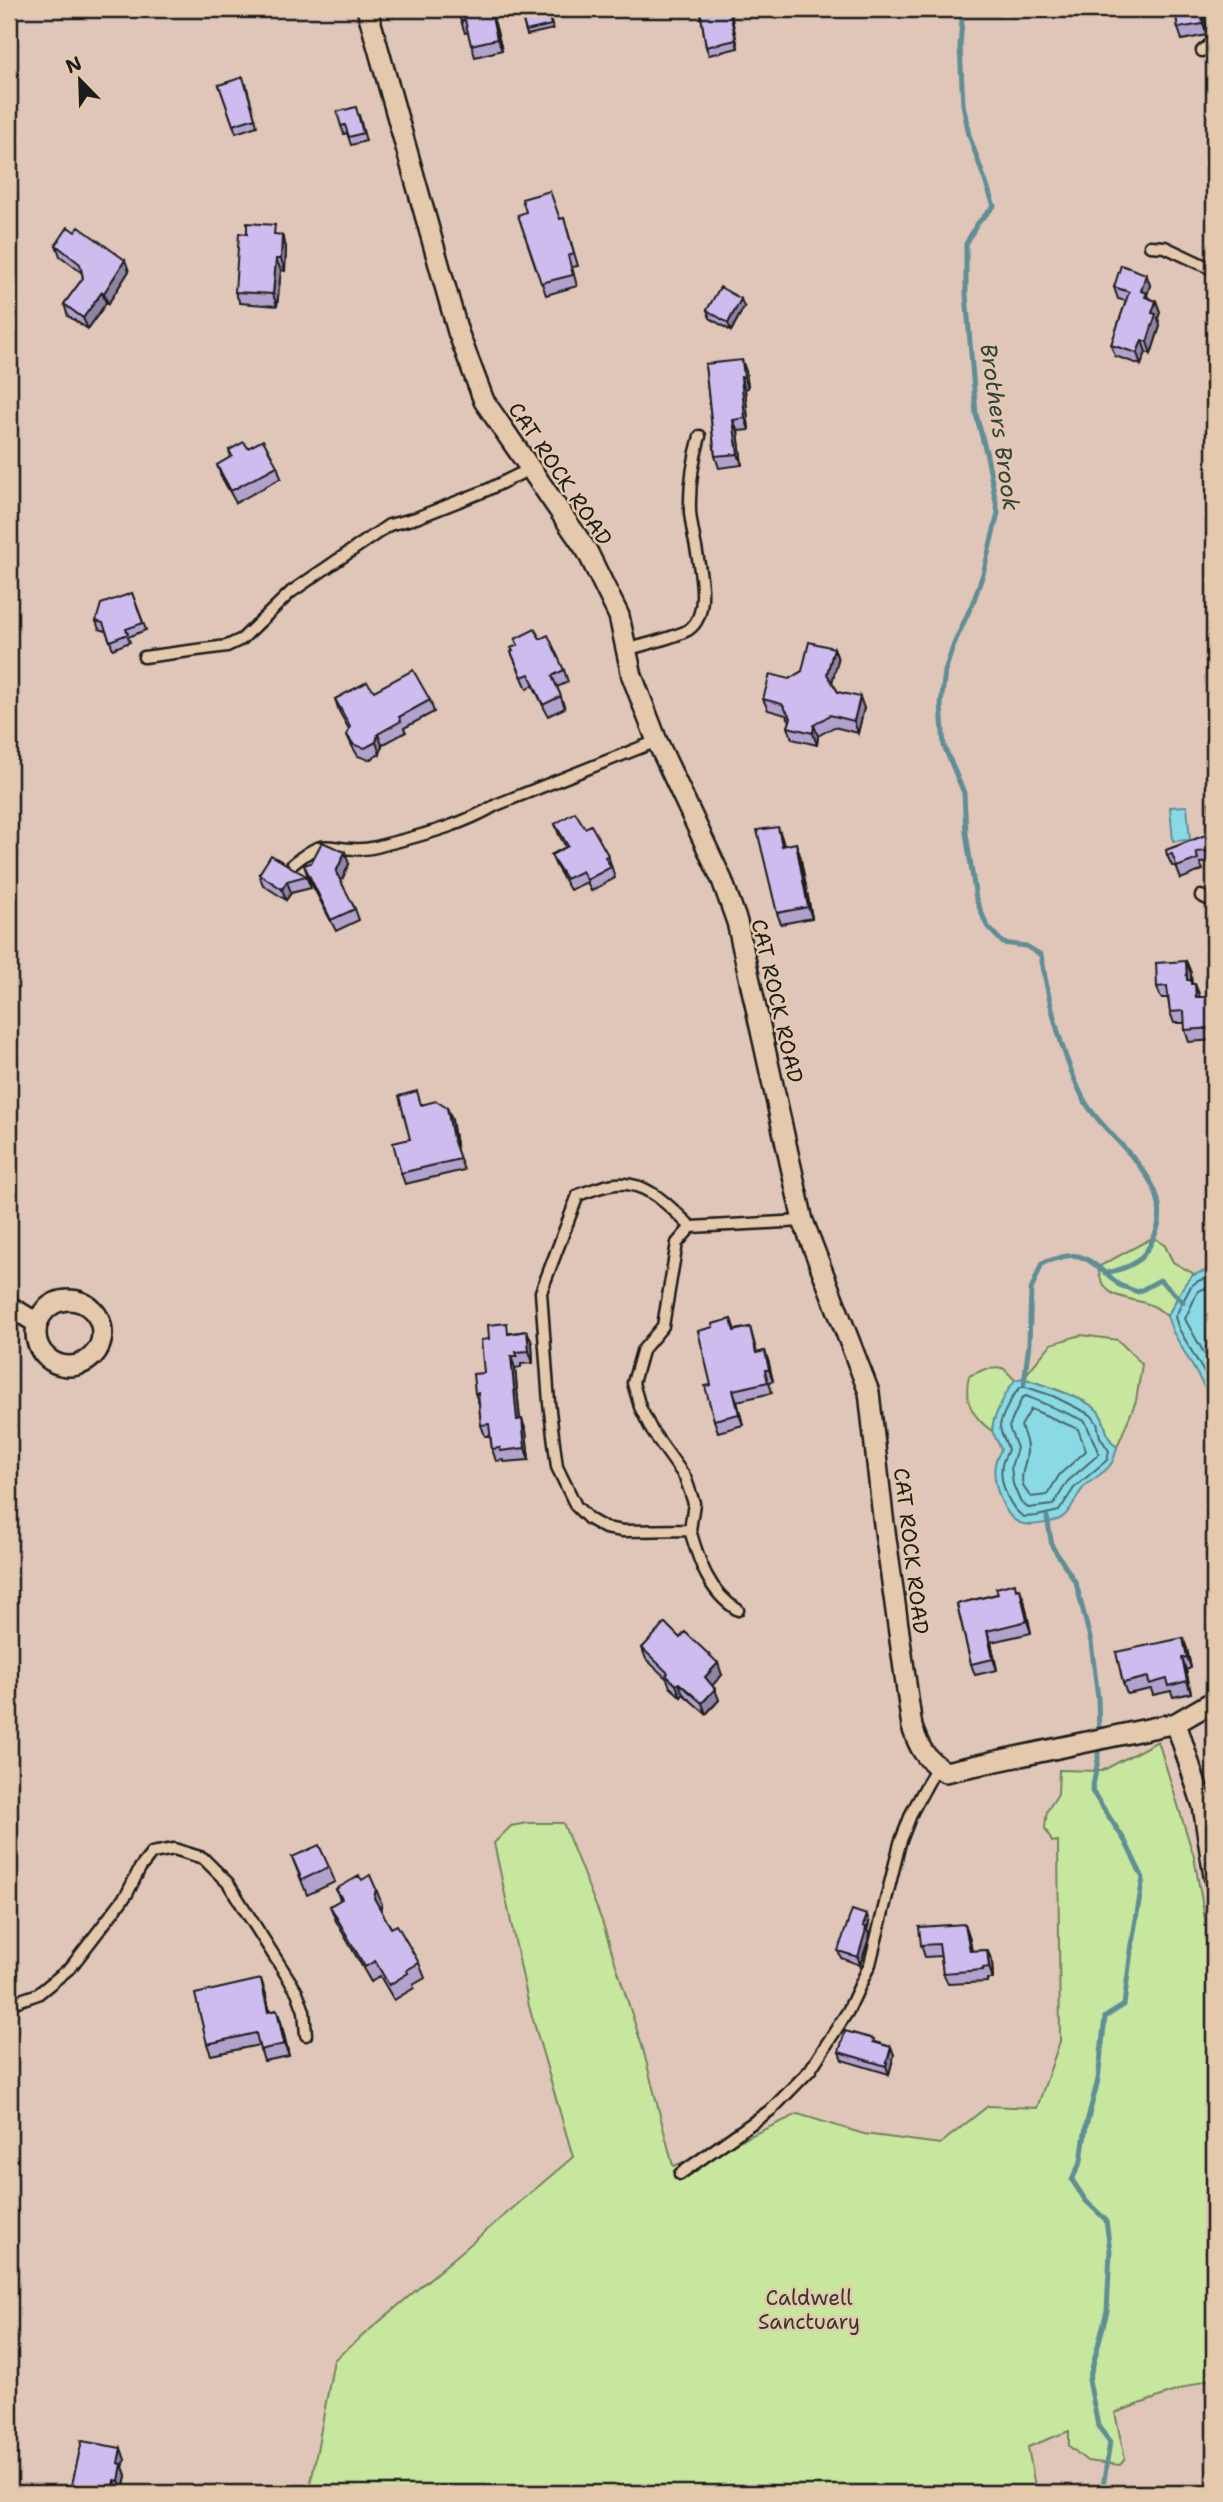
<svg xmlns="http://www.w3.org/2000/svg" width="1223" height="2502" viewBox="0 0 1223 2502" font-family="'Shantell Sans',sans-serif">
<style>
.green{fill:#c7e79f;stroke:#72825e;stroke-width:2}
.water{fill:#8adae5;stroke:#5e8e95;stroke-width:2}
.lines{fill:none;stroke-linecap:round;stroke-linejoin:round}
.shore{stroke:#48686c;stroke-width:2}
.stream{stroke:#5e8e95;stroke-width:5}
.lane-casing{stroke:#1c1c1c;stroke-width:15}
.street-casing{stroke:#1c1c1c;stroke-width:24}
.lane{stroke:#e5c9ac;stroke-width:10}
.street{stroke:#e5c9ac;stroke-width:19}
.wall{fill:#b0a2cc;stroke:#1c1c1c;stroke-width:2}
.shaded-wall{fill:#9084a6;stroke:#1c1c1c;stroke-width:2}
.building{fill:#cdbced;stroke:#1c1c1c;stroke-width:2}
.labels{text-anchor:middle;stroke-width:5;stroke-linejoin:round;paint-order:stroke}
.street-label{font-size:21px;fill:#1c1c1c;stroke:#e5c9ac}
.park-label{font-size:21px;fill:#363a30;stroke:#e5c9ac}
.water-label{font-size:23px;font-style:italic;fill:#324244;stroke:#e5c9ac}
</style>
<rect width="100%" height="100%" fill="#e0c6b9"/>
<filter id="ink" filterUnits="userSpaceOnUse"><feTurbulence type="fractalNoise" baseFrequency=".0143" numOctaves="2"/><feDisplacementMap in="SourceGraphic" scale="14" xChannelSelector="R" yChannelSelector="G"/><feConvolveMatrix kernelMatrix="1 2 1 2 8 2 1 2 1" color-interpolation-filters="sRGB"/></filter>
<g filter="url(#ink)">
<!-- green -->
<path class="green" d="M1154 1237 1165 1246 1173 1262 1194 1274C1181 1285 1177 1302 1167 1316 1163 1313 1158 1308 1153 1306 1128 1295 1102 1303 1098 1267Z
M1081 1335 1118 1340 1142 1364 1136 1401 1117 1447C1103 1438 1108 1420 1096 1409 1081 1396 1042 1385 1023 1378L1051 1344Z
M1003 1368 1015 1380 994 1419 992 1431C972 1417 963 1400 969 1376L985 1369Z
M1158 1741 1194 1857 1214 1969V2377L1115 2413 1125 2459 1120 2465 1087 2461 1069 2446V2431L1028 2447 1036 2493H309L334 2360 573 2157 529 2006 494 1843 511 1826 527 1823H563L602 1921 643 2049 673 2166 724 2148 798 2114 864 2134 940 2144 988 2106 1037 2108 1060 2041 1058 1841 1052 1842 1045 1828 1047 1811 1058 1794 1059 1770 1102 1771Z"/>
<!-- water -->
<path class="water" d="M1187 806 1190 840 1173 841 1170 807Z
M1214 1268V1399L1209 1395 1173 1332 1167 1316C1175 1305 1183 1282 1192 1276 1198 1272 1207 1271 1214 1268Z
M1023 1378C1042 1385 1082 1397 1096 1409 1108 1420 1103 1438 1117 1447 1112 1473 1101 1471 1084 1487 1075 1497 1070 1516 1057 1520 1048 1523 1033 1526 1024 1524 1004 1521 992 1483 995 1464 996 1460 999 1454 1001 1449 999 1444 996 1439 993 1433 989 1422 1008 1389 1015 1380Z"/>
<g class="lines">
<!-- shore -->
<path class="shore" d="M1214 1275 1198 1281 1191 1286 1175 1317 1179 1329 1214 1390
M1214 1285 1198 1291 1185 1319 1214 1371
M1023 1386 1053 1396 1091 1415 1097 1423 1100 1437 1109 1451 1107 1460 1074 1488 1059 1511 1037 1516 1024 1517C1009 1508 999 1482 1002 1465 1003 1459 1007 1454 1008 1449 1006 1441 1000 1433 1000 1426 1001 1417 1015 1389 1023 1386Z
M1026 1396 1085 1421 1099 1454 1068 1481 1053 1505 1028 1508 1020 1501 1013 1484 1011 1467 1017 1448 1009 1427 1022 1398Z
M1031 1409 1078 1429 1086 1451 1060 1474 1047 1495 1031 1497C1013 1479 1028 1467 1027 1448 1027 1441 1023 1433 1021 1426Z"/>
<!-- stream -->
<path class="stream" d="M960 9 962 19 960 47 963 104 969 135 994 206 977 224 966 244V294L976 414 987 456 998 513 983 574 974 600 954 644 945 671 941 705 944 746 964 793 966 833 976 899 987 926 1003 943 1026 946 1041 955C1049 1004 1061 1053 1083 1098 1105 1140 1181 1181 1154 1237 1143 1262 1131 1268 1105 1273 1080 1250 1073 1253 1042 1263L1031 1290 1029 1343 1024 1383
M1106 1273 1119 1285 1138 1292 1160 1280 1183 1302
M1047 1517 1052 1546 1076 1583 1091 1642 1098 1698 1099 1735
M1098 1745V1760L1092 1791 1125 1841 1143 1878 1132 1943 1124 2005 1105 2017 1098 2080 1086 2126 1081 2161 1072 2180 1086 2201 1106 2220 1110 2251 1107 2311 1089 2380 1098 2426 1110 2442 1102 2493"/>
<defs>
<path id="lane" d="M1202 51 1214 41
M1150 246 1165 247 1214 270
M626 650C642 645 674 638 688 630 718 611 691 540 690 511 689 485 693 461 700 436
M144 657 227 646 242 639 291 592 389 525 416 518 487 490 530 469
M293 864C328 835 325 851 363 849 373 849 385 844 395 842 430 833 464 824 496 805L657 741
M1201 896 1214 902
M690 1530 694 1503 685 1477 652 1431 640 1407 633 1383 642 1351 663 1326 677 1243 691 1227
M738 1610C709 1593 699 1561 690 1530L623 1531 605 1528 589 1519 576 1506 557 1467 549 1403 541 1292 578 1195C590 1191 603 1185 616 1184 648 1181 670 1207 691 1227L803 1221
M9 2004 38 1994 71 1967 127 1894 140 1868 152 1853 174 1849 203 1858 228 1883 297 1992 304 2011 306 2035
M680 2174 772 2109 810 2070 848 2011 870 1964 900 1843 912 1812 937 1766"/>
<path id="street" d="M367 9 458 332 484 401 587 551 619 616 632 676 657 741 722 880 737 922 803 1221 869 1392 883 1517 912 1727C920 1750 925 1758 945 1772L1176 1723 1214 1701
M36 1333a33 33 0 1 1 66 0a33 33 0 1 1-66 0Z
M9 1306 37 1323
M1176 1723 1203 1806 1214 1876"/>
</defs>
<!-- lane casing -->
<use href="#lane" class="lane-casing"/>
<!-- street casing -->
<use href="#street" class="street-casing"/>
<!-- lane -->
<use href="#lane" class="lane"/>
<!-- street -->
<use href="#street" class="street"/>
</g>
<!-- wall -->
<path class="wall" d="M457 9H485L486 14 491 13 495 24 502 50 475 57 468 32 465 33Z
M700 9H730L738 48 709 55 706 47Z
M1175 9H1211V12L1204 13 1207 35 1182 40 1178 28Z
M549 14 553 29 527 35 522 17Z
M246 84 257 126 236 133 219 85Z
M359 115 366 141 351 145 347 133 344 134 341 126Z
M518 215 560 219 564 218 578 266 572 267 577 286 546 295Z
M278 235H282L286 247 285 271 281 270 277 306 240 303 235 292Z
M56 245 129 271 108 304 106 303 88 329 68 316 64 304 83 278 82 273 60 256Z
M1146 274 1150 285 1147 295 1148 298 1156 301 1160 312 1158 318 1160 326 1151 354 1146 352 1141 365 1115 356 1111 345 1126 301 1118 299 1114 287Z
M744 307 731 331 710 318 707 310Z
M705 364 746 371 748 388 745 389 749 430 738 431 742 465 719 468 715 456Z
M248 448 277 466 281 478 236 503 221 476 217 465 231 457 229 450Z
M132 593 146 630 128 637 130 642 113 649 106 631 99 629 96 621Z
M515 639H540L564 670 568 682 557 687 565 708 548 716 533 685 527 689 511 652 518 645Z
M834 648 838 660 832 682 838 692 864 708 858 733 834 727 818 736 817 745 792 739 788 727 790 721 786 715 768 710 763 699 789 679 802 671Z
M374 691 430 700 434 712 404 728 406 732 382 745 380 754 369 760 358 756 352 746 347 735 349 729 339 711 335 699Z
M1214 779V862L1200 863 1203 870 1181 879 1176 866H1172L1167 855 1211 833Z
M555 824 585 828 608 855 615 878 591 891 587 882 570 890 556 866 551 855 566 847 559 835Z
M778 827 784 845 800 855 812 918 781 924 777 913Z
M349 864 341 882 355 909 359 920 336 931 308 877 304 865Z
M259 874 306 876 311 888 291 893 286 900 263 885Z
M1186 961 1191 973 1192 984H1195L1200 997 1214 999V1040L1189 1042 1185 1030V1023H1174L1170 1012 1168 998H1161L1157 987Z
M422 1104 447 1108 452 1120 457 1151 464 1170 405 1184 401 1173 410 1139Z
M731 1319 735 1330 750 1327 757 1353 765 1351 773 1381 769 1382 772 1393 737 1401 743 1425 718 1432 714 1420 713 1327Z
M527 1331 532 1343 533 1363 521 1364V1367L515 1368 520 1419 526 1431 529 1460 504 1462 503 1460 496 1461 492 1449 490 1436H485L481 1425 479 1404 475 1393 484 1373 489 1339 511 1333Z
M1017 1589 1024 1600 1031 1633 991 1642 997 1670 975 1675 971 1664 957 1604Z
M1183 1638 1187 1649 1191 1668 1186 1670 1191 1693 1173 1697 1171 1691 1153 1695 1151 1689 1127 1694 1123 1683Z
M642 1648 722 1675 712 1685 719 1700 706 1714 683 1694 681 1697 670 1687 667 1679 646 1659Z
M292 1857 329 1867 335 1882 307 1895Z
M362 1880 382 1904 380 1909 391 1928 419 1963 425 1978 413 1985 414 1988 394 2000 380 1976 371 1982 336 1921 330 1906 340 1900 336 1889Z
M869 1923 867 1930 869 1934 868 1941 860 1965 841 1958 838 1951Z
M965 1924 969 1936 972 1951 987 1950 992 1961 993 1979H987V1982L948 1984 943 1973 941 1956 925 1957 921 1945Z
M265 1991 270 2012 277 2010 281 2022 289 2056 264 2061 259 2045 211 2055 207 2044Z
M875 2042 891 2047 894 2055 889 2074 842 2060 839 2052Z
M82 2441 125 2460 123 2467 126 2475 123 2493 119 2492Z"/>
<!-- shaded-wall -->
<path class="shaded-wall" d="M729 9H730L738 48 736 40Z
M1201 9H1202L1204 13 1207 35 1203 24Z
M491 13 495 24 502 50 497 39Z
M282 235 286 247 285 271 281 259Z
M276 259 281 270 277 306 273 294Z
M125 260 129 271 108 304 104 293Z
M1146 274 1150 285 1147 295 1151 305 1141 291Z
M102 292 106 303 88 329 83 318Z
M741 299 744 307 731 331 728 323Z
M1156 301 1160 312 1158 318 1160 326 1151 354 1147 342 1152 313Z
M1142 340 1146 352 1141 365 1137 353Z
M742 360 746 371 748 388 744 377Z
M741 377 745 389 749 430 745 418Z
M733 420 738 431 742 465 738 454Z
M834 648 838 660 831 686 827 674Z
M860 697 864 708 858 733 854 721Z
M814 725 818 736 817 745 813 733Z
M378 734 382 745 380 754 376 742Z
M778 827 782 838 786 857 782 846Z
M796 843 800 855 812 918 808 907Z
M345 852 349 864 340 884 336 872Z
M287 881 291 893 286 900 282 889Z
M1186 961 1191 973V981L1195 991 1187 980Z
M1195 984 1199 995 1200 1008 1196 997Z
M447 1108 452 1120 457 1151 453 1139Z
M527 1331 532 1343 533 1363 529 1351Z
M765 1351 769 1363 773 1381 769 1370Z
M511 1356 515 1368 521 1431 517 1420Z
M733 1390 737 1401 743 1425 739 1414Z
M522 1419 526 1431 529 1460 525 1448Z
M1020 1589 1024 1600 1031 1633 1027 1621Z
M987 1631 991 1642 997 1670 993 1659Z
M1183 1638 1187 1649 1191 1668 1187 1657Z
M1182 1658 1186 1670 1191 1693 1187 1681Z
M718 1663 722 1675 709 1689 705 1677Z
M679 1683 683 1694 681 1697 676 1685Z
M715 1689 719 1700 706 1714 702 1703Z
M376 1889 382 1904 379 1913 374 1898Z
M867 1915 869 1923 867 1930 869 1934 868 1941 860 1965 858 1957 863 1926Z
M965 1924 969 1936 974 1963 970 1951Z
M987 1950 992 1961 993 1979 989 1967Z
M261 1979 265 1991 272 2024 268 2012Z
M277 2010 281 2022 289 2056 284 2044Z
M891 2047 894 2055 889 2074 886 2066Z
M121 2448 125 2460 123 2467 126 2475 123 2493 119 2481 118 2463Z
M115 2480 119 2492 118 2493H112Z"/>
<!-- building -->
<path class="building" d="M457 9H484L485 14 491 13 497 39 471 45 465 20 461 21Z
M700 9H729L736 40 706 47Z
M1175 9H1201L1203 24 1178 28Z
M548 11 551 25 526 31 522 17Z
M243 77 255 118 233 125 219 85Z
M356 107 363 133 349 137 345 125 341 126 337 112Z
M550 191 560 219 564 218 574 254 568 256 573 275 541 283 518 215 526 212 522 199Z
M247 223 275 225 274 234 282 235 281 259H276L273 294 235 292 239 233 247 234Z
M68 227 75 232 79 227 125 260 104 293 102 292 83 318 64 304 83 278 80 264 56 245Z
M1121 265 1146 274 1141 291 1147 293 1145 297 1156 301 1152 313 1156 314 1147 342 1142 340 1137 353 1111 345 1129 292 1114 287Z
M720 287 741 299 728 323 707 310Z
M742 360 744 377H741L745 418 733 420 738 454 715 456 705 364Z
M263 440 277 466 231 491 217 465 232 456 229 450 244 442 248 448Z
M132 593 143 623 126 629 128 634 110 641 103 623 96 621 101 604Z
M535 629 540 639 548 635 564 670 552 676 561 696 543 705 529 674 522 677 511 652 513 651 511 648 518 645 515 639Z
M809 642 834 648 827 674 838 692 860 697 854 721 830 715 814 725 813 733 788 727 791 718 782 704 763 699 770 674 789 679 802 671Z
M413 670 430 700 399 717 401 721 378 734 376 742 365 748 354 745 347 735 350 726 335 699 367 682 374 691Z
M1211 779H1214V850L1196 852 1198 859 1177 867 1172 854 1167 855 1166 850 1211 833 1209 802 1213 801Z
M575 812 585 828 591 825 608 855 605 857 611 867 587 880 582 871 566 879 551 855 568 846 555 824Z
M778 827 782 846 796 843 808 907 777 913 757 830Z
M322 842 345 852 336 872 355 909 331 920 304 865 311 863Z
M271 855 306 876 287 881 282 889 259 874Z
M1186 961 1187 980H1191V984H1195L1196 997H1213L1214 1028 1185 1030 1184 1011 1170 1012 1167 986 1157 987 1156 963Z
M417 1091 421 1105 436 1101 447 1108 453 1139 460 1159 401 1173 393 1143 410 1139 399 1096Z
M731 1319 734 1331 750 1327 756 1353 765 1351 769 1370H765L768 1382 733 1390 739 1414 714 1420 705 1386 711 1385 698 1331 713 1327 712 1324Z
M507 1323 508 1334 527 1331 529 1351 516 1352 517 1356H511L517 1420 522 1419 525 1448 500 1451V1448L492 1449 489 1424 481 1425 478 1393H475L473 1374 484 1373 481 1340 489 1339 488 1325Z
M1015 1583 1016 1590 1020 1589 1027 1621 987 1631 993 1659 971 1664 957 1604 998 1594 996 1588Z
M665 1623 680 1638 685 1632 718 1663 705 1677 715 1689 702 1703 679 1683 676 1685 666 1675 668 1673 642 1648Z
M1183 1638 1187 1657 1182 1658 1187 1681 1169 1686 1167 1679 1149 1684 1148 1677 1123 1683 1116 1652Z
M319 1845 329 1867 302 1880 292 1857Z
M370 1875 376 1889 374 1898 391 1928 397 1925 419 1963 407 1970 408 1973 389 1985 375 1961 365 1967 330 1906 342 1899 336 1889 359 1876 362 1880Z
M852 1910 867 1915 863 1926 866 1927 865 1933 858 1957 838 1951Z
M965 1924 970 1951 987 1950 989 1967 983 1968V1970L943 1973 939 1944 921 1945 919 1927Z
M261 1979 268 2012 277 2010 284 2044 260 2050 256 2033 207 2044 195 1994Z
M845 2031 874 2039 873 2042 891 2047 886 2066 839 2052Z
M82 2441 121 2448 118 2463 122 2464 119 2481 115 2480 112 2493H70Z"/>
</g>
<g class="labels">
<!-- street labels -->
<g class="street-label">
<text transform="translate(560 474) rotate(56)" y="7">CAT ROCK ROAD</text>
<text transform="translate(777 1001) rotate(77)" y="7">CAT ROCK ROAD</text>
<text transform="translate(911 1551) rotate(83)" y="7">CAT ROCK ROAD</text>
</g>
<!-- park labels -->
<g class="park-label">
<text x="809" y="2305">Caldwell<tspan x="809" dy="24">Sanctuary</tspan></text>
</g>
<!-- water labels -->
<g class="water-label">
<text transform="translate(1000 427) rotate(82)" y="8">Brothers Brook</text>
</g>
</g>
<!-- margin -->
<rect width="1223" height="2502" fill="none" stroke="#e5c9ac" stroke-width="35"/>
<rect x="18" y="18" width="1188" height="2467" fill="none" stroke="#1c1c1c" stroke-width="2.5" filter="url(#ink)"/>
<!-- north arrow -->
<g transform="translate(80 80) rotate(337)" stroke="#e5c9ac" stroke-width="5" paint-order="stroke">
<path d="M0-5L12 26L0 18L-12 26Z" fill="#1c1c1c"/>
<text y="-10" font-size="19" font-weight="bold" text-anchor="middle" fill="#1c1c1c">N</text>
</g>
</svg>
